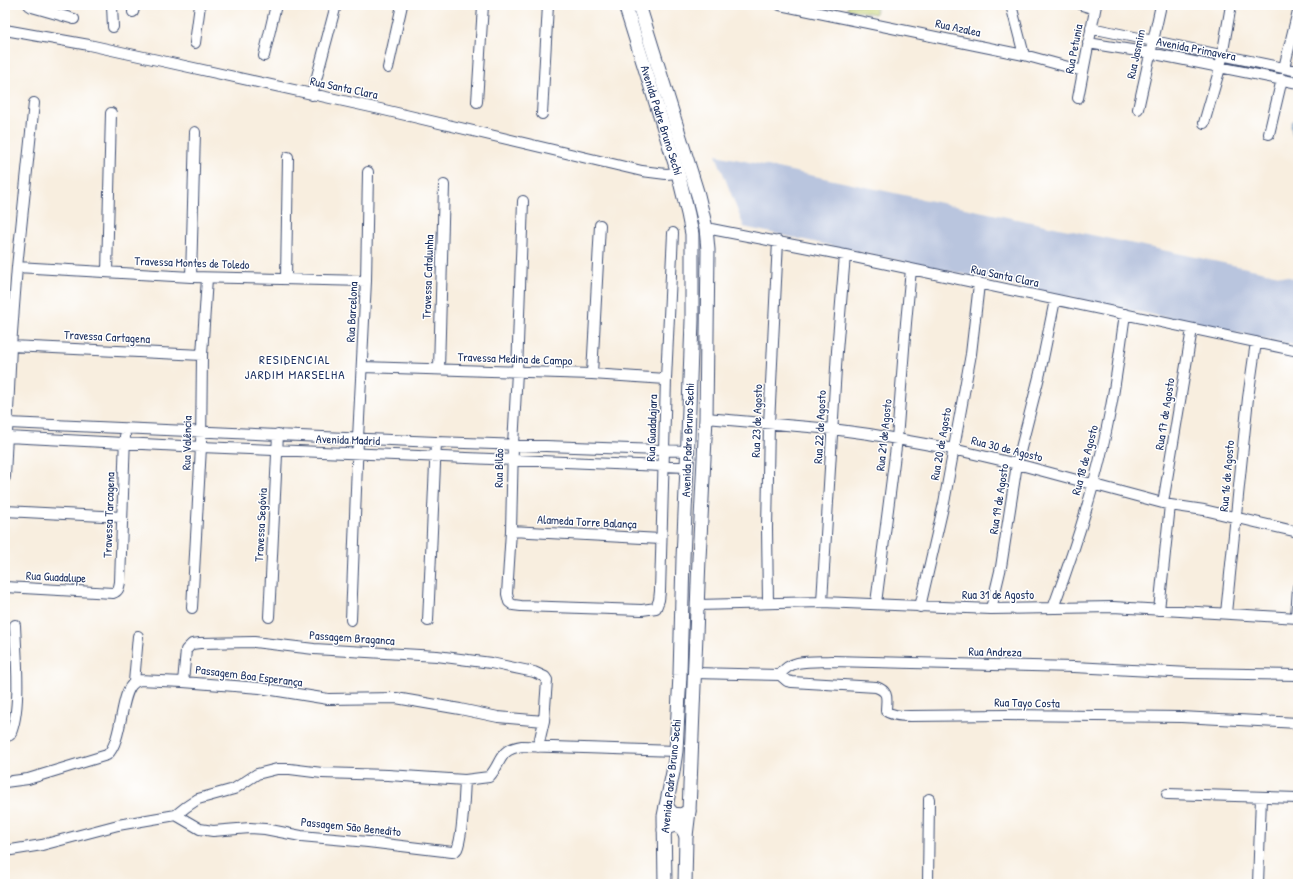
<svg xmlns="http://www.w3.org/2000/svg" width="1303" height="889" viewBox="0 0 1303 889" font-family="'Patrick Hand',sans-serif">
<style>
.industrial{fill:#b9c5de}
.garden{fill:#c3d072;stroke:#6f8068}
.water{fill:url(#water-rules);stroke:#416f9e}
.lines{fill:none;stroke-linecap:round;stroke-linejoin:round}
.street-casing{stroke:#3c4c71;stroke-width:12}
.secondary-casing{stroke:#3c4c71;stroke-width:15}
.street{stroke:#fff;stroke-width:10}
.secondary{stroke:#fff;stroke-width:13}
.labels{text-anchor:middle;stroke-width:3;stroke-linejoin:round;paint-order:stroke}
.street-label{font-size:12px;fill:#1b2f5e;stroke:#fff}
.neighbourhood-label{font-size:13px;letter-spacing:1px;fill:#1b2f5e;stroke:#fff}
</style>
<defs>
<pattern id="water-rules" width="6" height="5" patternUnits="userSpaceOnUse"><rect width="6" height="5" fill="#67afde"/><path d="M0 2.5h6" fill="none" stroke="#548fb7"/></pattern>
</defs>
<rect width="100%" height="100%" fill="#fff"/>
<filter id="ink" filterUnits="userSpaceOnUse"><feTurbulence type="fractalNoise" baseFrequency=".025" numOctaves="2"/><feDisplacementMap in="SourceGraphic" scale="8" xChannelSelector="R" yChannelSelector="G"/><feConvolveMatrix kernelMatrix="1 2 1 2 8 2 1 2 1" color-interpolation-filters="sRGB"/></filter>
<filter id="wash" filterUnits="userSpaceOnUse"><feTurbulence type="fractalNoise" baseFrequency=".012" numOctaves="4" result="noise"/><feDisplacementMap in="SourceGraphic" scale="16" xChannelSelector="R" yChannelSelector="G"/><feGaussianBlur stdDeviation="0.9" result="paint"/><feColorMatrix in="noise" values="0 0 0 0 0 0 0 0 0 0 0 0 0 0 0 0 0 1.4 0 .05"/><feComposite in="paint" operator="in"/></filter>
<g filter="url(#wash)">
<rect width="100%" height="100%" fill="#f8eedf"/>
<!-- industrial -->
<path class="industrial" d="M716 155 1298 279V346L744 227Z"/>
<!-- garden -->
<path class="garden" d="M848 5H877L875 14 847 9Z"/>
<!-- water -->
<path class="water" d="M1294 120H1298L1297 138 1293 136C1292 130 1289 124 1294 120Z"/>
</g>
<g filter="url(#ink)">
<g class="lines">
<defs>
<path id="street" d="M29 5 32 7 74 19
M112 5 113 27
M780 5 1024 55 1083 71
M1011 5 1024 55
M1082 5 1095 9
M133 12 135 5
M1091 28 1298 71
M5 30 89 45 162 61 380 109 642 171 666 174 678 173
M195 43 200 5
M1088 43 1150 53 1298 83
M264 56 276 5
M388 68 402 5
M1284 68 1298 11
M312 95 336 5
M1078 98 1096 5
M477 102 483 5
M1138 109 1161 5
M542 114 548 5
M1204 123 1220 68 1231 5
M1269 134 1282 79
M523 201 517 372 513 445 511 531 507 594 509 602 513 605 521 606 642 610 656 608 659 600 660 591 666 379 673 233
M706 228 845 255 1298 351
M17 267 191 277 366 281
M107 272 111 113
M191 277 195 132
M286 279 288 157
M11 346 202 355
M362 367 592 374 666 379
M439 369 444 185
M592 374 600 225
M706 418 832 429 869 434 953 449 1017 464 1170 505 1204 510 1298 532
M8 423 436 442 688 451
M7 437 201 447 687 467
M5 477 11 346 17 267 34 103
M1163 503 1192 329
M5 511 122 517
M511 531 661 539
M5 587 113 593C119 591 119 587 120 582L125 436
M822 602 837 351 845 255
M768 603 767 528 769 424 778 241
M876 603 897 439 906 323 911 269
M697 605 822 602 991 609 1113 607 1298 618
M920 607 944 503 971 354 979 284
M192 608 201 447 202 355 207 278
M1053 608C1076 546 1097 482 1109 417 1116 383 1120 349 1125 314
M991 609 1001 567 1017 464 1040 373 1055 300
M1159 610 1170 505
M1226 613 1248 398 1256 342
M269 617 278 434
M1296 618 1298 587
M351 620 358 438 366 281 368 172
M428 621 436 442
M695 673 780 675
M780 675 787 681 792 682 876 687C890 692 886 699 886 711 892 716 903 716 910 716L1006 715 1181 717 1298 723
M780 675C790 658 815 662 832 661L1074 667 1190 673 1298 675
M134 682 138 636
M183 682 186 650 192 644 200 643 254 642 314 649 437 656 491 663 534 672 545 677 547 680 544 721 538 747
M5 737 10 735C22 709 16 655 15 625
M5 782 28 779 107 755C123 741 120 692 134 683 134 682 139 681 139 680L183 682 260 688 328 699 396 698 460 709 498 717 544 721
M1167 794 1298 798
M176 815 186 807 198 799 234 789 257 774 277 769H290L322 773 388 775 465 780 489 777C503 762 497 750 522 746L676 751
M5 851 42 845 118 825 176 815 200 829 213 831 250 828 265 829 301 836 368 842 452 852C455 851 455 852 457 849 463 837 464 796 465 780
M928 884 929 799
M1258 884 1261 797"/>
<g id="secondary">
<path id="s1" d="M625 5 678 173 688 214 692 234V320L687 467 683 558 680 675 676 751 673 772 664 816 665 884"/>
<path d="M639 5 698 195 706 228 708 250 706 418 699 559 689 811 686 836 685 884"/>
<path d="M666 806 673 814 681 815 689 811"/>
<path d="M664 830C675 823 681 824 686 836"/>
</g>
</defs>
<!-- street casing -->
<use href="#street" class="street-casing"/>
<!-- secondary casing -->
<use href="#secondary" class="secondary-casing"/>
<!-- street -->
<use href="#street" class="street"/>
<!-- secondary -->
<use href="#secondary" class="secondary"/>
</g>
</g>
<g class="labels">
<!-- street labels -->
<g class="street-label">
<text transform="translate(958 28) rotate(12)" y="4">Rua Azalea</text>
<text transform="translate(1074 49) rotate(-79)" y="4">Rua Petunia</text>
<text transform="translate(1196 49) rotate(11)" y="4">Avenida Primavera</text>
<text transform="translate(1136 54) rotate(-78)" y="4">Rua Jasmim</text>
<text transform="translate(344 88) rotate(12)" y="4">Rua Santa Clara</text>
<text dy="4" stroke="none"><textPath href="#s1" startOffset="121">Avenida Padre Bruno Sechi</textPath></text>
<text transform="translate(192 263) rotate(2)" y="4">Travessa Montes de Toledo</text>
<text transform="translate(1005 276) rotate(12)" y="4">Rua Santa Clara</text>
<text transform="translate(428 277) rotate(-88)" y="4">Travessa Catalunha</text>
<text transform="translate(352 312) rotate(-87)" y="4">Rua Barcelona</text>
<text transform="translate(107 337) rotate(3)" y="4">Travessa Cartagena</text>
<text transform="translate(515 359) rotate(2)" y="4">Travessa Medina de Campo</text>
<text transform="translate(1165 414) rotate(-81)" y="4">Rua 17 de Agosto</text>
<text transform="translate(757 421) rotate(-88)" y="4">Rua 23 de Agosto</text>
<text transform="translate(820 427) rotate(-87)" y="4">Rua 22 de Agosto</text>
<text transform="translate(652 428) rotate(-88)" y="4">Rua Guadalajara</text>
<text transform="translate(884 435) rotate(-84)" y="4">Rua 21 de Agosto</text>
<text transform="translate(348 440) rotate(2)" y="4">Avenida Madrid</text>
<text transform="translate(688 440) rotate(-88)" y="4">Avenida Padre Bruno Sechi</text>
<text transform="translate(187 443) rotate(-89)" y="4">Rua Valência</text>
<text transform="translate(941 444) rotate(-80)" y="4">Rua 20 de Agosto</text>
<text transform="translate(1007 449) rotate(14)" y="4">Rua 30 de Agosto</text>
<text transform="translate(1085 460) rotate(-75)" y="4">Rua 18 de Agosto</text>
<text transform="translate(499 468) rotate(-89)" y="4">Rua Bilão</text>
<text transform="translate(1227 476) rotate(-85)" y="4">Rua 16 de Agosto</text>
<text transform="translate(999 499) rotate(-81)" y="4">Rua 19 de Agosto</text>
<text transform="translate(109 515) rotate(-88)" y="4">Travessa Tarcagena</text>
<text transform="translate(587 522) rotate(3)" y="4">Alameda Torre Balança</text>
<text transform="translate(261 525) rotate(-87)" y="4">Travessa Segóvia</text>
<text transform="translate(56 577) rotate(3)" y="4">Rua Guadalupe</text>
<text x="998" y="599">Rua 31 de Agosto</text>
<text transform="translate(352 638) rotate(4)" y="4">Passagem Braganca</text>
<text transform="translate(995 652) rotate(1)" y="4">Rua Andreza</text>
<text transform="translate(249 676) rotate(7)" y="4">Passagem Boa Esperança</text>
<text transform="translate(1027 703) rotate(1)" y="4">Rua Tayo Costa</text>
<text transform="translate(671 776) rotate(-84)" y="4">Avenida Padre Bruno Sechi</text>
<text transform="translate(351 827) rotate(6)" y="4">Passagem São Benedito</text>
</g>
<!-- neighbourhood labels -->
<g class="neighbourhood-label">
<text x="295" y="364">RESIDENCIAL<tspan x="295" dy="15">JARDIM MARSELHA</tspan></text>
</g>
</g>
<!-- margin -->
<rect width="1303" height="889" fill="none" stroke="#fff" stroke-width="20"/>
</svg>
